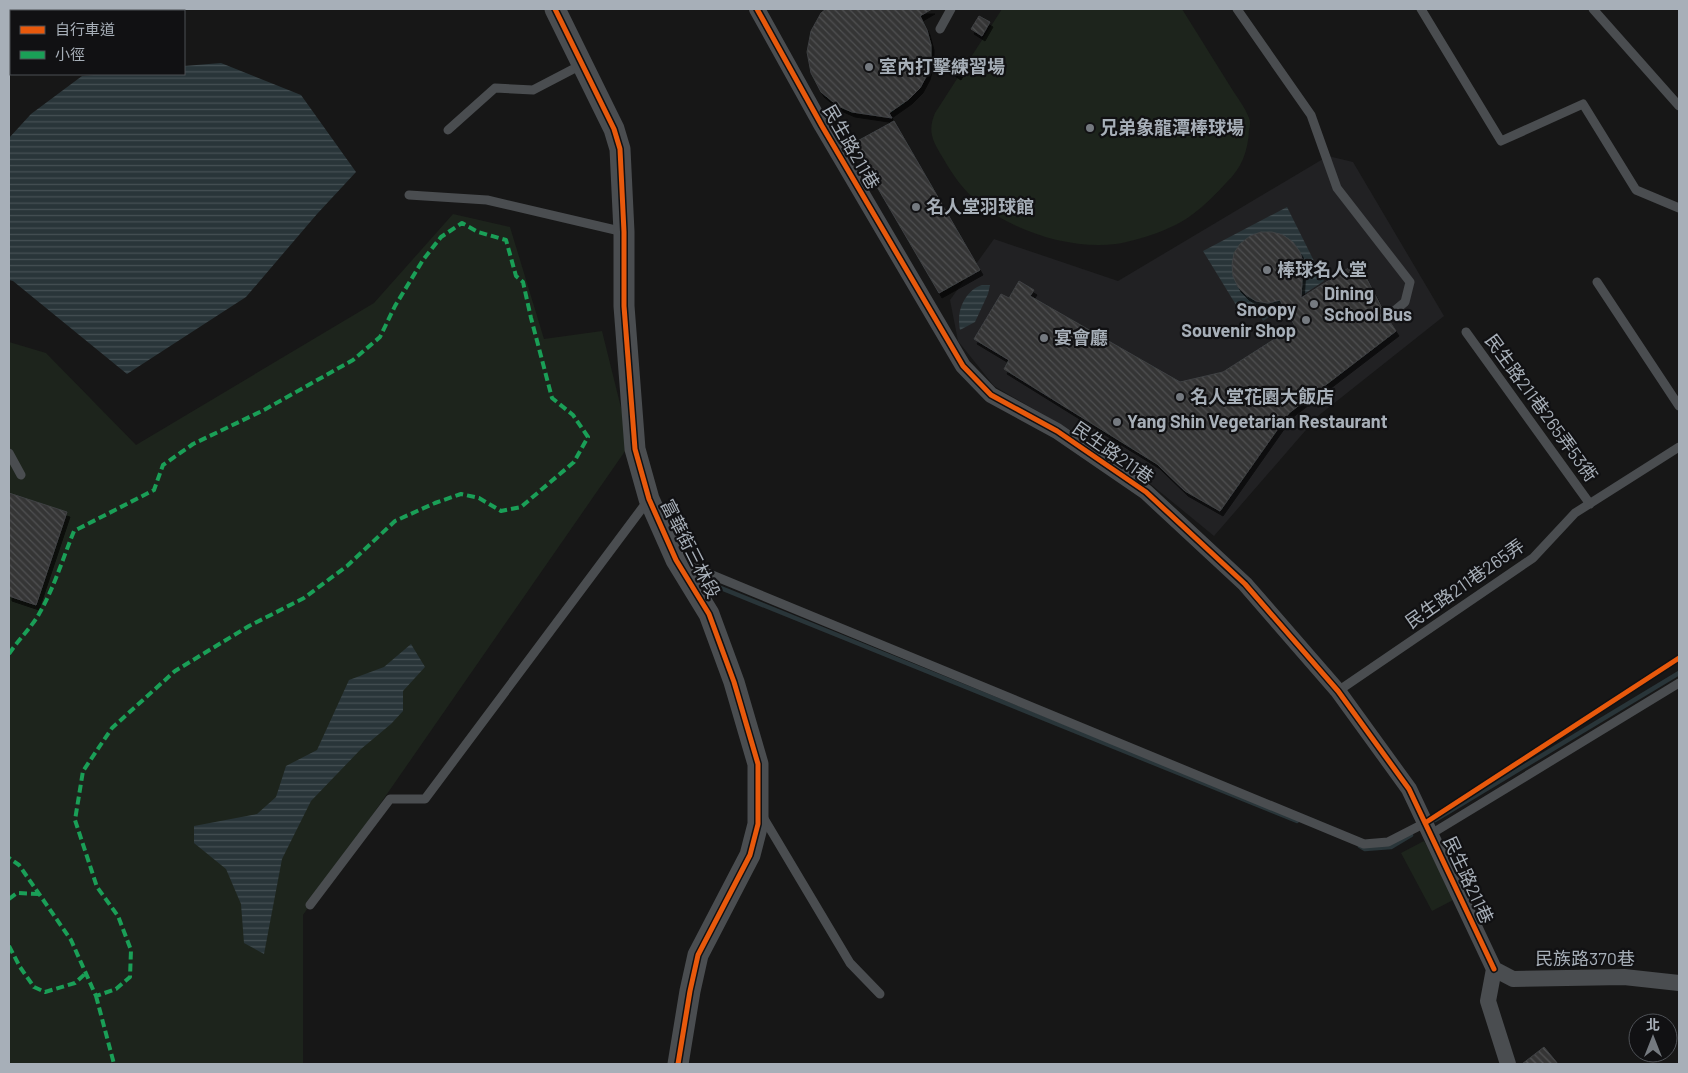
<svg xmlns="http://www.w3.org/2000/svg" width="1688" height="1073" viewBox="0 0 1688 1073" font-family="Barlow,'Noto Sans TC',sans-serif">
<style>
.built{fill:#212123}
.green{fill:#1d241c}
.water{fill:url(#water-rules)}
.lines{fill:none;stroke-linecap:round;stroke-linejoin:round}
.stream{stroke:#293539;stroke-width:4.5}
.building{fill:url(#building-back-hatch);stroke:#3f4143;filter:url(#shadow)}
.service{stroke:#4a4d50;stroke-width:9}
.minor{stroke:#4a4d50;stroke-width:16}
.tertiary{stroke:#4a4d50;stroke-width:21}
.quiet{stroke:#1a9f57;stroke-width:4;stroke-dasharray:8 4;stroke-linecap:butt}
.cycleway-casing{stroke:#111113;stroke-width:8}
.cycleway{stroke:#e8590c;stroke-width:5}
.poi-dot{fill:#757a80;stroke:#111113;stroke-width:2}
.labels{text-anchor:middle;stroke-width:4.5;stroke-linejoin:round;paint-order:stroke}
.poi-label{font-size:18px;font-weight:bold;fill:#a7afb8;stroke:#111113;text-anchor:start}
.street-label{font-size:18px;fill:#a7afb8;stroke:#111113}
</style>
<defs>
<pattern id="water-rules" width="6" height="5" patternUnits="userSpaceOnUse" patternTransform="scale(1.25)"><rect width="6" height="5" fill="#293539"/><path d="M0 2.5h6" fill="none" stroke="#455054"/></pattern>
<pattern id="building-back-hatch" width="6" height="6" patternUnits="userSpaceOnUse" patternTransform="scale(1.25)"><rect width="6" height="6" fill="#353536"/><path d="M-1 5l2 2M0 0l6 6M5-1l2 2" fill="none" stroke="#4f5051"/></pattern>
<filter id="shadow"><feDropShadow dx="3" dy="5" stdDeviation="0" flood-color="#0009"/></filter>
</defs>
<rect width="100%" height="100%" fill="#171717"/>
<!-- built -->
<path class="built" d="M1328 156 1353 162 1444 316 1318 416 1214 536 1120 459 994 386 958 341 950 300 994 239 1118 281Z"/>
<!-- green -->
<path class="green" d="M1002 9H1182C1198 35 1214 60 1230 86 1236 96 1245 107 1249 118 1251 122 1250 126 1249 130 1248 151 1242 168 1226 183 1216 194 1205 205 1193 214 1174 229 1140 240 1116 244 1071 250 1012 231 978 202 964 191 952 174 943 158 933 141 927 132 935 113Z
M453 214 510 227 544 339 602 331 630 444 303 915V1064H9V342L46 353 136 445 374 303Z
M1424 841 1455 899 1432 911 1401 853Z"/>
<!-- water -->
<path class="water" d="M221 63 301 95 356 172 317 214 246 297 127 374 13 281 9 280V138L31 114 82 76 106 74H184V66Z
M1287 207 1324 281 1263 321 1258 311 1244 318 1203 251Z
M982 285H990L988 294 975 322 960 330C956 312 964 291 982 285Z
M411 644 425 667 403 691V711L391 724 361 749 311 801 282 859 264 954 244 943 241 904 226 869 194 843V826L257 814 276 797 286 766 317 750 349 680 384 667Z"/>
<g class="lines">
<!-- stream -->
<path class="stream" d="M701 580 1297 821
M1435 820 1679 673
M1360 846 1365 849 1391 847 1411 835"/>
</g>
<!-- building -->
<path class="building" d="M826 9H932L920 16 927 30 931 45V60L927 75 920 88 909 99 889 113 892 118 852 112 838 106 821 92 811 73 807 52 811 31 821 13Z
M979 16 990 22 982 36 971 29Z
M954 56 965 63 958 75 947 68Z
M894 121 980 270 939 293 852 144Z
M1261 232H1272L1283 235 1293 242 1300 252 1303 263 1301 298 1358 262 1384 312 1381 315 1382 321 1385 323 1390 322 1396 331 1289 413 1220 511 1185 491 1157 464 1004 369 1009 360 974 339 1001 294 1009 298 1019 281 1034 290 1030 296 1180 382 1223 372 1295 326 1280 300 1268 303 1256 301 1246 295 1238 287 1233 276 1232 265 1234 253 1240 244 1250 236Z
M9 493 67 512 36 605 9 596Z
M1544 1047 1558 1064H1522Z"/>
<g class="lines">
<!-- service -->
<path class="service" d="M1237 9 1311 115 1337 188 1410 282 1405 302 1387 317
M1421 9 1501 141 1583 104 1636 190 1679 208
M1593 9 1679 106
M940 29 951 9
M448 130 495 88 533 90 581 65
M409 195 487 200 624 232
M1597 282 1679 406
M1466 332 1590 504
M9 453 21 475
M683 563 1364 844 1388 842 1425 823
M1338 691 1533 558 1575 513 1679 447
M763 817 850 963 880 994
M1431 834 1679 683
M310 905 390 799H425L649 499"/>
<!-- minor -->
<path class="minor" d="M757 9 822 126 963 366 991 395 1057 431 1146 492 1245 584 1338 691 1409 789 1494 969
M1494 969 1513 979 1624 977 1679 983
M1494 969 1488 1001 1508 1064"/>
<!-- tertiary -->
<path class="tertiary" d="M555 9 614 129 620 149 624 232V306L635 449 649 499 676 560 709 614 734 682 758 764V824L750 855 698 955 690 991 678 1064"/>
<!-- quiet -->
<path class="quiet" d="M9 654C18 640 31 628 39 614 54 588 63 558 74 531L154 490 163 465 193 444 264 410 353 360 380 337 395 306 423 260 441 237 462 223 478 232 506 240 516 276 523 282 531 318 552 398 573 415 588 437 574 462 521 507 501 511 479 498 461 494 435 503 395 521 347 566 304 598 249 626 175 671 112 728 83 771 75 820 97 887 118 916 131 950 130 977 116 989 96 996 71 940 19 865 9 858
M9 899 17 893 39 894
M9 946 20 967 34 987 45 992 75 983 86 973
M96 996 114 1064"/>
<defs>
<path id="cycleway" d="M555 9 614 129 620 149 624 232V306L635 449 649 499 676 560 709 614 734 682 758 764V824L750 855 698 955 690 991 678 1064
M757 9 822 126 963 366 991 395 1057 431 1146 492 1245 584 1338 691 1409 789 1494 969
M1425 823 1679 658"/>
</defs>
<!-- cycleway casing -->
<use href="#cycleway" class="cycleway-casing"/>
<!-- cycleway -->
<use href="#cycleway" class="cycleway"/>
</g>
<!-- markers -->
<g class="poi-dot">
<circle cx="869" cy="67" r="5"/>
<circle cx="1090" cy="128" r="5"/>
<circle cx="916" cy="207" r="5"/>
<circle cx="1267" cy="270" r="5"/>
<circle cx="1314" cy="304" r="5"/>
<circle cx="1306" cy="320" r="5"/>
<circle cx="1044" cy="338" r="5"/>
<circle cx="1180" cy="397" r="5"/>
<circle cx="1117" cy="422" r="5"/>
</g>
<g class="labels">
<!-- poi labels -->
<g class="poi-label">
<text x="879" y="73">室內打擊練習場</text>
<text x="1100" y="134">兄弟象龍潭棒球場</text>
<text x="926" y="213">名人堂羽球館</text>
<text x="1277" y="276">棒球名人堂</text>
<text x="1324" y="300">Dining<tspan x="1324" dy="21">School Bus</tspan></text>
<text x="1296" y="316" text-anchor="end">Snoopy<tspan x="1296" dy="21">Souvenir Shop</tspan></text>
<text x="1054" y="344">宴會廳</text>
<text x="1190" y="403">名人堂花園大飯店</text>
<text x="1127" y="428">Yang Shin Vegetarian Restaurant</text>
</g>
<!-- street labels -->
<g class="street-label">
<text transform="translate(851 147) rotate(60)" y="6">民生路211巷</text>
<text transform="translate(1541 408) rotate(54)" y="6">民生路211巷265弄53衖</text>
<text transform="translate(1113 453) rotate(35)" y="6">民生路211巷</text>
<text transform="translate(690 549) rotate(63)" y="6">富華街三林段</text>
<text transform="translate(1465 584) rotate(-35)" y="6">民生路211巷265弄</text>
<text transform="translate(1468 880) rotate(65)" y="6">民生路211巷</text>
<text x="1585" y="965">民族路370巷</text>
</g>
</g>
<!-- border -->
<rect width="1688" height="1073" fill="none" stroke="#a7afb8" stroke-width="20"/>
<!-- legend -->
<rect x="10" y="10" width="175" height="65" fill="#111113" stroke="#4d5055"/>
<rect x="20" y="26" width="25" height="8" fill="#e8590c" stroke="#4d5055"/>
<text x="55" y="35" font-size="15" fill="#a7afb8">自行車道</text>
<rect x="20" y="51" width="25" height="8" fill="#1a9f57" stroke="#4d5055"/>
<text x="55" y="60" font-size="15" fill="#a7afb8">小徑</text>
<!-- north arrow -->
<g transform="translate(1653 1038)"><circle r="24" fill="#111113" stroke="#4d5055"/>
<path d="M0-4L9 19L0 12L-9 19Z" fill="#757a80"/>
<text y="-8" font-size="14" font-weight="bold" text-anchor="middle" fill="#a7afb8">北</text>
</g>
</svg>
